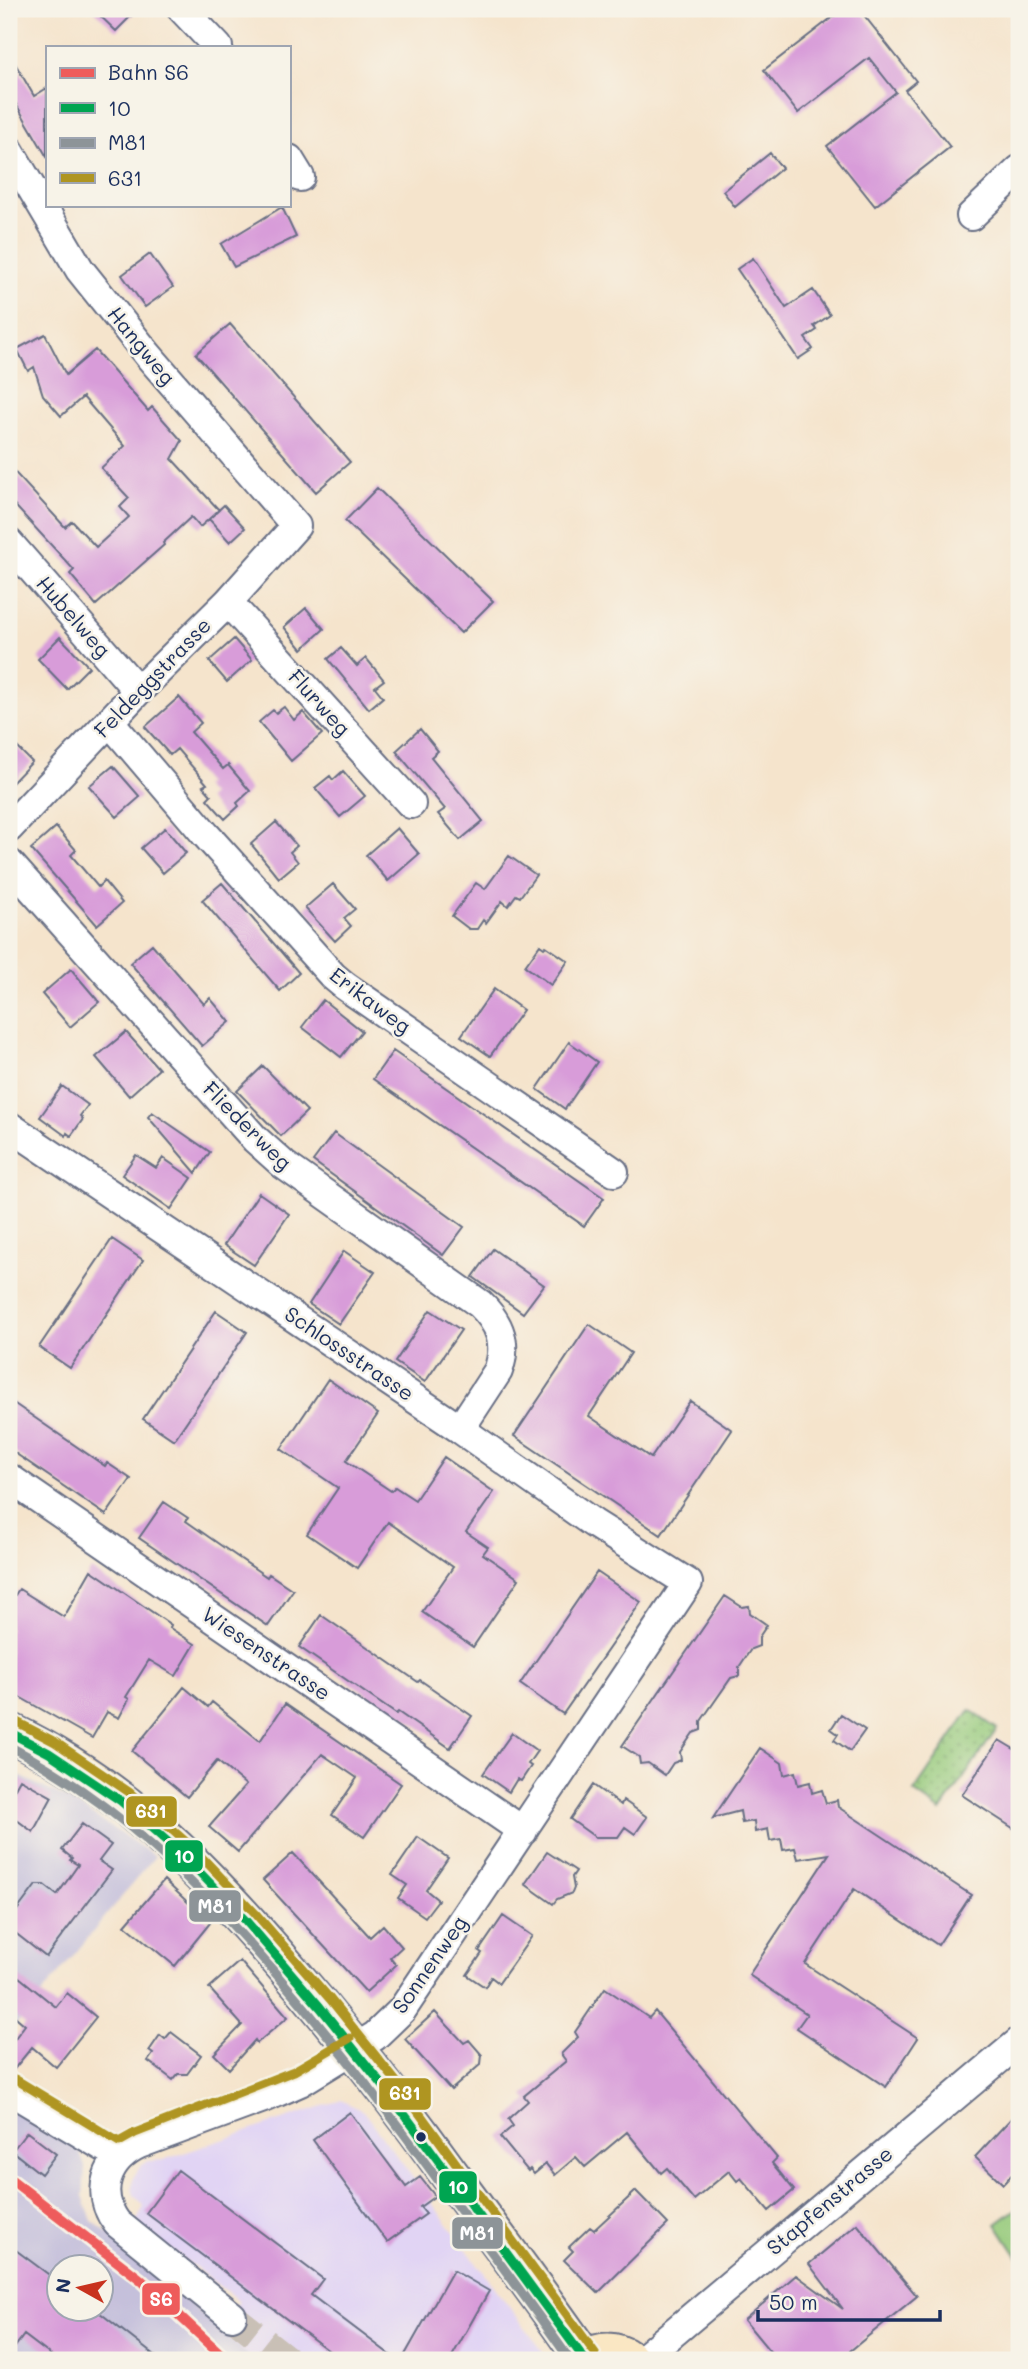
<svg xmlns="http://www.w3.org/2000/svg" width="1028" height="2369" viewBox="0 0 1028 2369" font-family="Mali,sans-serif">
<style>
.built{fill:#e1d4f4}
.industrial{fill:#c5c0db;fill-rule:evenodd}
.grass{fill:#96ca7b;stroke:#587c6c;stroke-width:2}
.park{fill:url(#park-dots);stroke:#587c6c;stroke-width:2}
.building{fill:#d89cd9}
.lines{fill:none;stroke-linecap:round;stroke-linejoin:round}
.minor-tunnel{stroke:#c9c0b6;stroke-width:28;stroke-dasharray:28 14;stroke-linecap:butt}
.minor-casing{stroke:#676e84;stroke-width:32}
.secondary-casing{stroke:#676e84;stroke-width:42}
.minor{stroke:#fff;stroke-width:28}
.secondary{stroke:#fae7c3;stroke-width:38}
.bus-1-casing{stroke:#f7f3e8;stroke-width:14}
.bus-2-casing{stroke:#f7f3e8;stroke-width:14}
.bus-3-casing{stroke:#f7f3e8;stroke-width:14}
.bus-1{stroke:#00a551;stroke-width:9}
.bus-2{stroke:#8d9498;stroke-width:9}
.bus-3{stroke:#af9521;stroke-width:9}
.rail-1-casing{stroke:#f7f3e8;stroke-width:16}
.rail-1{stroke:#ee5c5b;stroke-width:10}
.bus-dot{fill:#1b2f5e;stroke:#f7f3e8;stroke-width:2.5}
.labels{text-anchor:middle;stroke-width:5;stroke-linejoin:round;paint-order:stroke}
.street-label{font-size:21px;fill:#1b2f5e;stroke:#f7f3e8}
.line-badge{stroke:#f7f3e8;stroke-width:2.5}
.badge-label{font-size:19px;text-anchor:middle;font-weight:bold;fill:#fff}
</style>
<defs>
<pattern id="park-dots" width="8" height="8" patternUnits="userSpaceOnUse" patternTransform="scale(1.75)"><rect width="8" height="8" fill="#96ca7b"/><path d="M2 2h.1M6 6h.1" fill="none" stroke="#7aa468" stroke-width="1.8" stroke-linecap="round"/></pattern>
</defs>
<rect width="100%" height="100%" fill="#f7f3e8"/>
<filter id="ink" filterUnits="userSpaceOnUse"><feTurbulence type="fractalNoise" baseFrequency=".0143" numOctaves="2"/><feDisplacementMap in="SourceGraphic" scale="14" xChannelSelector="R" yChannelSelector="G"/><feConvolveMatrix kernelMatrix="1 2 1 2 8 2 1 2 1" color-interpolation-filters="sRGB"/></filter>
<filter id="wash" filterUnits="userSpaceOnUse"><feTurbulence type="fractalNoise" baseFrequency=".00686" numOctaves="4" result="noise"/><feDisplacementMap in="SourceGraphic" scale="28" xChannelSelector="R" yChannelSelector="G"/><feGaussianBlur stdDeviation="1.57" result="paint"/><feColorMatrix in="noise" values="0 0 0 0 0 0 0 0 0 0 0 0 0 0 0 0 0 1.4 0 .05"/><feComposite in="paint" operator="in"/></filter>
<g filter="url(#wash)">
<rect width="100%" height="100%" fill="#f5e4cc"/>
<!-- built -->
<path class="built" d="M341 2100 363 2111 542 2350 545 2360H252L219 2330 239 2301 136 2223 144 2206 134 2195 132 2187 133 2178 141 2165 148 2161 163 2160Z"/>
<!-- industrial -->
<path class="industrial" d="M9 1771 73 1802 155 1856 9 2034Z
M9 2106 72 2141 78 2149 85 2166 83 2197 92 2221 135 2253 252 2360H9ZM60 2268H102V2310H60Z"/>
<!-- grass -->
<path class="grass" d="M1019 2207V2259L996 2224Z"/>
<!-- park -->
<path class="park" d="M970 1710 997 1729 941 1811 914 1792Z"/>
<g id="blocks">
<!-- building -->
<path class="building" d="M93 9H138L116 31Z
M843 9H859L916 81 905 90 950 147 875 206 827 146 896 92 869 58 798 113 764 70Z
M9 53 34 96 47 88V157L9 92Z
M770 153 782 168 735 207 723 191Z
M282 207 296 237 234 267 221 244Z
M150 254 173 287 145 307 122 275Z
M753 258 786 308 813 290 830 315 814 326 817 330 805 338 813 349 798 359 737 269Z
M230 324 350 462 316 492 196 354Z
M45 334 66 375 95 350 148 411 152 407 182 441 172 459 219 510 200 527 191 517 163 543 164 545 96 605 70 574 74 570 9 499V466L65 527 72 521 96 547 129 517 120 507 129 498 101 468 125 446 83 397 61 416 43 395 34 367 28 371 17 349Z
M377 488 493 601 461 633 345 521Z
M224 505 245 528 230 542 209 519Z
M306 608 324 629 302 649 284 627Z
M60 637 89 667 67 689 38 659Z
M234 639 252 660 227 682 209 661Z
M341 648 357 666 366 658 384 680 375 687 383 697 369 709 328 659Z
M179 697 201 723 191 732 223 769 228 765 250 791 237 803 239 806 225 819 207 799 211 795 203 786 207 784 177 749 170 755 145 727Z
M284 707 294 720 303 712 322 734 291 761 259 722 273 710 276 713Z
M420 729 438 751 431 757 483 821 460 840 438 814 445 809 396 751Z
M9 739 32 762 9 786Z
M113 766 140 797 117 817 89 786Z
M343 771 365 796 340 817 315 788 330 776 333 780Z
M276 822 297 846 290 852 298 862 279 878 251 844Z
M56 827 76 850 71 855 98 887 104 881 122 903 97 925 31 849Z
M165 828 186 853 163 873 141 848Z
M397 828 419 854 388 881 366 855Z
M509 856 536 875 520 897 516 895 508 906 502 901 486 923 483 920 477 929H469L452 916 476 883 485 889Z
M222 883 299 973 280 991 202 900Z
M333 884 355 909 344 918 351 926 335 941 305 908Z
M152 944 204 1004 210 998 230 1022 202 1046 130 963Z
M540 945 544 948 546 946 568 961 551 985 525 966Z
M71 969 99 1002 70 1027 42 994Z
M494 989 523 1010 490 1056 461 1036Z
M323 1000 362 1031 341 1057 302 1027Z
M126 1032 159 1069 129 1096 96 1057Z
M569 1042 597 1062 565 1109 537 1089Z
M393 1051 604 1198 584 1226 373 1079Z
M263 1066 307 1111 281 1136 237 1091Z
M62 1086 88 1105 80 1116 83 1119 71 1136 67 1133 66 1136 40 1117Z
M152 1112 210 1152 196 1173 148 1117Z
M334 1133 464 1227 443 1255 313 1161Z
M136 1155 156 1168 163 1158 192 1178 171 1209 122 1175Z
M259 1193 289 1214 254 1265 224 1245Z
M112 1239 143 1260 70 1368 39 1347Z
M493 1249 544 1285 523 1313 473 1277Z
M344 1251 375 1272 339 1324 309 1304Z
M430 1310 461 1330 425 1382 395 1362Z
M216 1311 247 1332 174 1440 143 1419Z
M589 1324 631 1353 589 1416 651 1458 690 1401 732 1430 661 1535 514 1436Z
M328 1379 378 1414 346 1461 391 1491 395 1487 415 1500 444 1457 494 1492 466 1532 488 1547 483 1554 519 1579 473 1647 422 1612 453 1567 388 1522 357 1568 307 1534 338 1488 281 1449Z
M9 1400 105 1466 107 1463 131 1479 106 1515 9 1449Z
M164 1502 188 1518 186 1521 226 1549 267 1577 269 1574 293 1590 268 1626 139 1538Z
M91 1570 171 1625 170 1628 195 1644 176 1676 149 1660 126 1697 129 1699 119 1718 107 1712 92 1738 9 1691V1604L19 1589 64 1617Z
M597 1572 641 1602 563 1714 520 1684Z
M725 1596 742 1607 749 1606 750 1613 767 1625 759 1637V1646L751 1649 739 1667V1676L731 1678 701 1721V1730L693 1733 680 1752 681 1760 673 1763 665 1775 648 1763 640 1764 639 1757 622 1746Z
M321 1615 418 1682 420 1680 472 1716 450 1748 398 1712 396 1714 299 1647Z
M184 1687 208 1707 212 1702 260 1741 285 1704 401 1784 364 1837 332 1815 357 1778 322 1754 238 1852 209 1827 246 1785 217 1761 187 1797 132 1751Z
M841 1714 865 1730 850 1751 834 1740 838 1734 831 1729Z
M512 1733 537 1751 528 1764 531 1766 521 1781 517 1779 509 1792 483 1774Z
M999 1740 1019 1752V1832L962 1795Z
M760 1748 782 1763 784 1775 795 1772 798 1785 810 1782 812 1793 822 1790 826 1803 837 1800 838 1807 971 1895 938 1945 854 1889 805 1964 918 2038 886 2087 797 2028 807 2014 749 1975 829 1854 798 1859 795 1848 783 1850 781 1839 770 1841 768 1829 755 1832 754 1821 742 1823 740 1811 713 1818Z
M20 1779 52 1797 33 1832 9 1814V1799Z
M593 1785 621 1805 623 1800 647 1817 635 1834 625 1827 618 1837H595L570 1819Z
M82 1824 111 1845 99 1861 112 1870 46 1957 9 1928V1921L36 1885H44L57 1895 78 1865 70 1860 72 1858 62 1850Z
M418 1837 448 1858 426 1890 438 1900 425 1917 398 1898 407 1885 392 1875Z
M547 1852 576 1871 572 1877 574 1888 572 1893 557 1899 553 1904 525 1884Z
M293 1853 370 1937 383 1925 402 1947 390 1958 396 1965 366 1992 263 1880Z
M164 1880 210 1923 175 1966 125 1925Z
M503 1916 532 1936 499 1983 491 1977 485 1987 467 1975 482 1953 479 1951Z
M240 1961 288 2017 257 2043 255 2040 229 2069 214 2054 242 2025 209 1988Z
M19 1977 56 2007 67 1993 96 2017 56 2067 32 2047 10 2074 9 2046 25 2025 9 2011V1989Z
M605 1988 649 2018 655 2011 777 2158 772 2163 794 2190 769 2211 741 2178 737 2181 729 2171 694 2200 667 2168 661 2173 627 2132 585 2167 576 2157 555 2175 546 2164 534 2174 530 2169 528 2171 500 2137 513 2126 508 2119 528 2101 524 2096 566 2061 561 2054 578 2037 575 2032Z
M435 2012 464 2043 469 2040 482 2055 481 2064 451 2090 405 2039Z
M171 2032 201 2055 187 2074H178L173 2080 148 2061 153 2054 149 2051 160 2035 165 2039Z
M1019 2110V2167L1003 2184 975 2157Z
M350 2112 406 2187 420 2177 435 2196 420 2207 426 2214 387 2242 313 2140Z
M27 2132 56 2154 41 2174 12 2151Z
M178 2170 323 2279 311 2295 397 2360H341L146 2213Z
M636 2191 668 2224 598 2293 564 2260 573 2251 569 2247 590 2227 594 2230Z
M857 2224 917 2296 839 2360H777L744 2320 796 2275 843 2309 809 2264Z
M9 2245 60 2283V2309H95L160 2360H57L24 2335 9 2355Z
M453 2270 489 2291 450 2360H402Z"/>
</g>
</g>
<g filter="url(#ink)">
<use href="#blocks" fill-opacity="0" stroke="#676e84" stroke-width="2"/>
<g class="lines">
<!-- minor-tunnel -->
<path class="minor-tunnel" d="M232 2316 288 2360"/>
<defs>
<path id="minor" d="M182 9 218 47
M9 150 80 270 148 355 296 526 228 602 138 691 9 828
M289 159 300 177
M971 216 1019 170
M9 543 138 691
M228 602 411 804
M110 722 206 835 333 976 345 986 614 1172
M9 863 255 1139 284 1165 480 1304C500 1323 508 1344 498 1371L460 1429
M9 1126 460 1429 593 1523 688 1583 402 2010 375 2036 300 2082 266 2097 139 2144C107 2159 94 2192 117 2223L232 2316
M9 1478 523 1831
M9 2090 119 2156
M641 2360 1019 2042"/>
<path id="secondary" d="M9 1732C119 1784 197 1864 276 1955 336 2024 393 2096 447 2171 493 2233 541 2296 585 2360
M584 2360C600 2351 614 2349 629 2360"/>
</defs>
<!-- minor casing -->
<use href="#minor" class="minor-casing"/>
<!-- secondary casing -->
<use href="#secondary" class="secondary-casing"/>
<!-- minor -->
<use href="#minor" class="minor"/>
<!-- secondary -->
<use href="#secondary" class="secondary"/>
<defs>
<path id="bus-1" d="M9 1732 49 1753 121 1801 186 1858 246 1921 320 2007 385 2088 585 2360"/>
<path id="bus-2" d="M9 1746C118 1803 198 1883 277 1975 333 2040 385 2107 435 2176 480 2237 527 2298 570 2360"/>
<path id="bus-3" d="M15 1721 55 1742 129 1792 194 1849 255 1913 330 1999 395 2080 595 2353
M15 2079 119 2142 135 2133 294 2071 350 2038"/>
</defs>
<!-- bus-1 casing -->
<use href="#bus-1" class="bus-1-casing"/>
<!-- bus-2 casing -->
<use href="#bus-2" class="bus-2-casing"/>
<!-- bus-3 casing -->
<use href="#bus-3" class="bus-3-casing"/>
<!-- bus-1 -->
<use href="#bus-1" class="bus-1"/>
<!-- bus-2 -->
<use href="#bus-2" class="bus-2"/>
<!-- bus-3 -->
<use href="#bus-3" class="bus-3"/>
<defs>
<path id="rail-1" d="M9 2178 140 2279 227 2360"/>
</defs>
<!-- rail-1 casing -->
<use href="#rail-1" class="rail-1-casing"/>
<!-- rail-1 -->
<use href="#rail-1" class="rail-1"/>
</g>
</g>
<!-- markers -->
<circle class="bus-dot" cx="421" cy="2137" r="6"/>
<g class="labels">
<!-- street labels -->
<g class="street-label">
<text transform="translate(141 346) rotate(51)" y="7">Hangweg</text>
<text transform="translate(73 617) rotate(49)" y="7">Hubelweg</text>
<text transform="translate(153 678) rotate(-46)" y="7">Feldeggstrasse</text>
<text transform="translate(319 703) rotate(48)" y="7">Flurweg</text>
<text transform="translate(370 1001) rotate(37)" y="7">Erikaweg</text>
<text transform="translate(247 1126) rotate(45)" y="7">Fliederweg</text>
<text transform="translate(349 1354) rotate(34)" y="7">Schlossstrasse</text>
<text transform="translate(266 1654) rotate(34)" y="7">Wiesenstrasse</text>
<text transform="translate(430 1965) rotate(-55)" y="7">Sonnenweg</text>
<text transform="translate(830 2201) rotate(-40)" y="7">Stapfenstrasse</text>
</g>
</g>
<g class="line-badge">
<rect x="125" y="1795" width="53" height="33" rx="7" fill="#af9521"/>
<rect x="164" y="1839" width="40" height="34" rx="7" fill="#00a551"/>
<rect x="188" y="1889" width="54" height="34" rx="7" fill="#8d9498"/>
<rect x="378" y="2077" width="54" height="34" rx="7" fill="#af9521"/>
<rect x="438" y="2170" width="40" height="34" rx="7" fill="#00a551"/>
<rect x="451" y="2216" width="53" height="34" rx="7" fill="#8d9498"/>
<rect x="141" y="2282" width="40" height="34" rx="7" fill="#ee5c5b"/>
</g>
<g class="badge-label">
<text x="151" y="1818">631</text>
<text x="184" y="1863">10</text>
<text x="215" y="1913">M81</text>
<text x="405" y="2100">631</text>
<text x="458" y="2194">10</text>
<text x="477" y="2240">M81</text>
<text x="161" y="2306">S6</text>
</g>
<!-- margin -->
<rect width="1028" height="2369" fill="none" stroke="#f7f3e8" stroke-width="35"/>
<!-- legend -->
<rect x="46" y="46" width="245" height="161" fill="#f7f3e8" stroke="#9fa5b1" stroke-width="2"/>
<rect x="60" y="68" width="35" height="10" fill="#ee5c5b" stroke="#9fa5b1" stroke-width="2"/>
<text x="108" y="80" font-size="21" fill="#1b2f5e">Bahn S6</text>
<rect x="60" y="103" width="35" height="10" fill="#00a551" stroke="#9fa5b1" stroke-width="2"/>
<text x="108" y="116" font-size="21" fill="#1b2f5e">10</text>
<rect x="60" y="138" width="35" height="10" fill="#8d9498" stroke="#9fa5b1" stroke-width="2"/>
<text x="108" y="150" font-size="21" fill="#1b2f5e">M81</text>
<rect x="60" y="173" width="35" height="10" fill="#af9521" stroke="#9fa5b1" stroke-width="2"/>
<text x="108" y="186" font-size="21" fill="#1b2f5e">631</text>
<!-- north arrow -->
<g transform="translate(80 2288) rotate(278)"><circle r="33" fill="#f7f3e8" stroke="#9fa5b1" stroke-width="2"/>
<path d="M0-5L12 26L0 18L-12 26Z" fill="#c8321e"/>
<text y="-10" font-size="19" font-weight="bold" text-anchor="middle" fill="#1b2f5e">N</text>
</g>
<!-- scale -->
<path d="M758 2310v10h182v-10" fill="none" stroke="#1b2f5e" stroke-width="3.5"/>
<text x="769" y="2310" font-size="21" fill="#1b2f5e" stroke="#f7f3e8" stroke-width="5" paint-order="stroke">50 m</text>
</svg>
